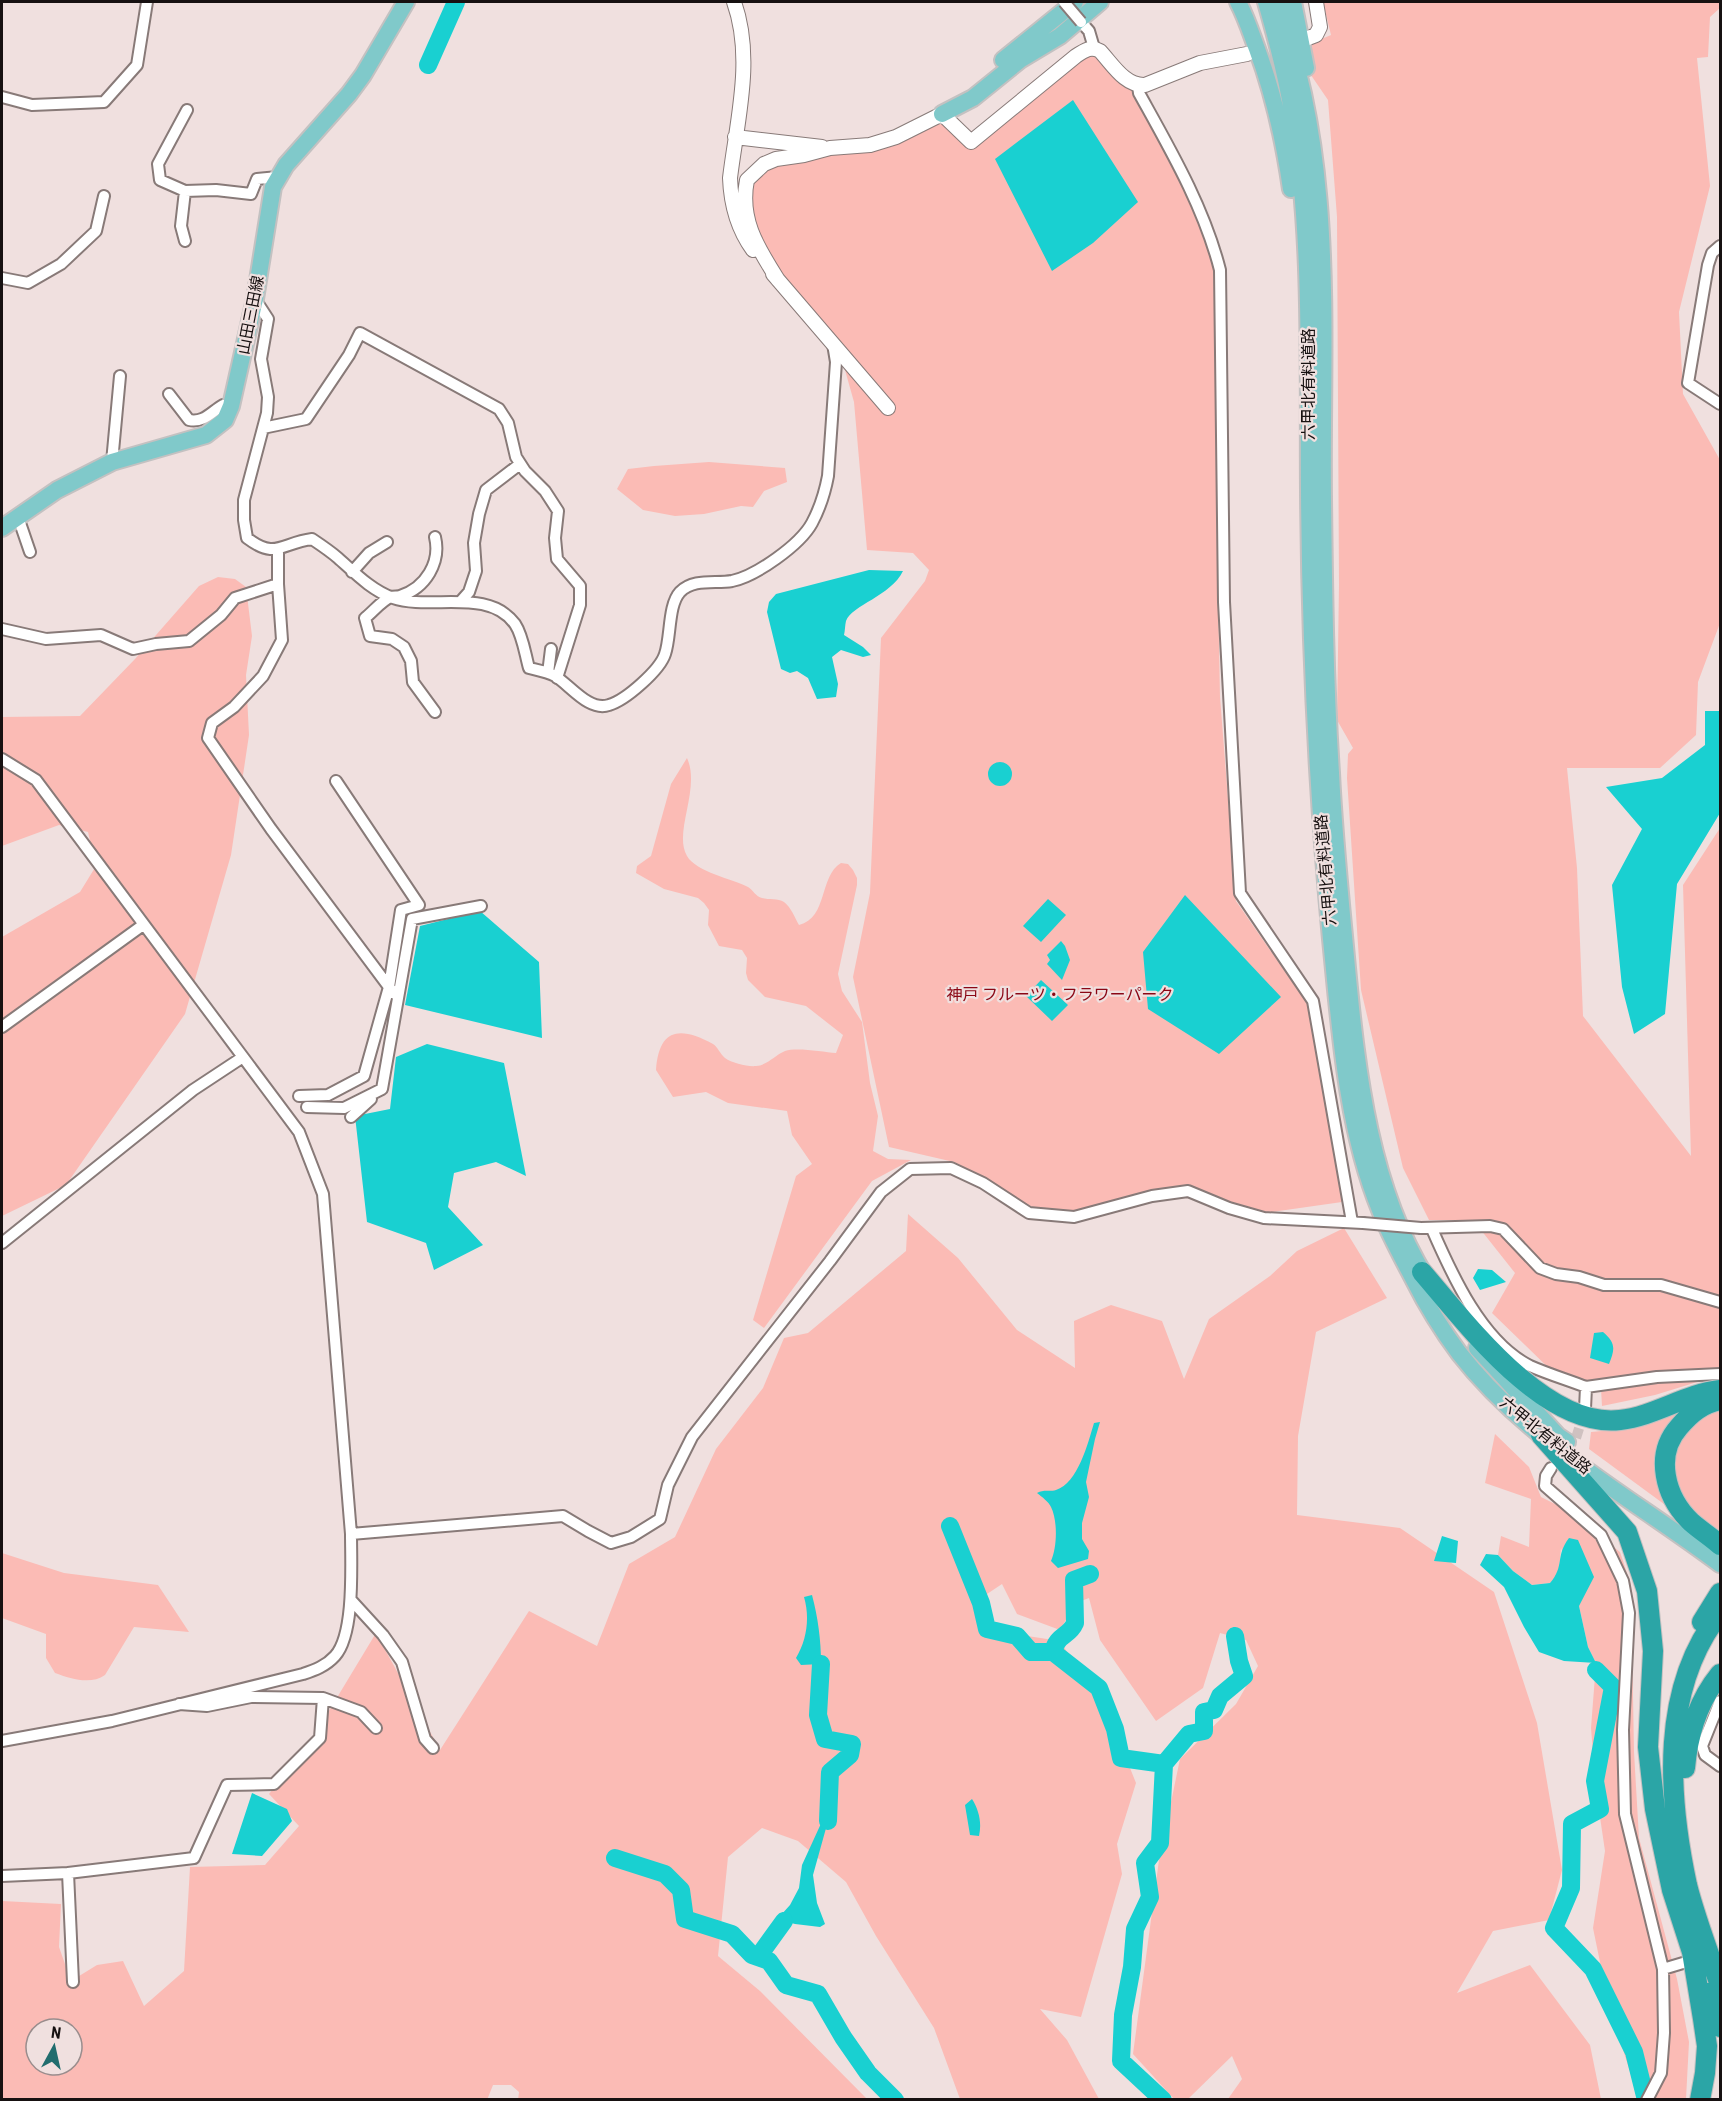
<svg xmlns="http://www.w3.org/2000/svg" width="1722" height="2101" viewBox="0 0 1722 2101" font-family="'Roboto Condensed','Noto Sans JP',sans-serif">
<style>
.green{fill:#fbbbb5;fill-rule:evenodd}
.water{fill:#19d0d1}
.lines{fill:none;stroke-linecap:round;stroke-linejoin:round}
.river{stroke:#19d0d1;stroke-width:18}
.minor-tunnel{stroke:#cfc1c0;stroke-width:10;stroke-dasharray:10 5;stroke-linecap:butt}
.minor-casing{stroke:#887a78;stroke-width:14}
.tertiary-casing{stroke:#887a78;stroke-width:16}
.primary-casing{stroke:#c3c1c1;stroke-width:20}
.motorway-casing{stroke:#c3c1c1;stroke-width:22}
.minor{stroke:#fff;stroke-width:10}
.tertiary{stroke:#fff;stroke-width:14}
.primary{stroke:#80c9ca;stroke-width:16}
.motorway{stroke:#2ba5a6;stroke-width:20}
.minor-bridge-casing{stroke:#887a78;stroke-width:14;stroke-linecap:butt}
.minor-bridge{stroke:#fff;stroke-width:10}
.labels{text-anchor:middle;stroke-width:4.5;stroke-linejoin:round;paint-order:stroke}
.street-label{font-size:16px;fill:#171111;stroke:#f0e0df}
.park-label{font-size:16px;fill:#8b0715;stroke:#f0e0df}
</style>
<rect width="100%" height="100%" fill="#f0e0df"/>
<!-- green -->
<path class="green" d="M1323 2H1720V8L1710 17 1708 57 1697 58 1710 186 1679 312 1683 394 1720 460V623L1698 682 1696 735 1660 768H1567L1577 868 1583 1016 1691 1156 1683 885 1720 828V1375L1655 1395 1602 1406 1601 1389 1564 1383 1492 1313 1515 1273 1473 1220H1429L1403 1168 1361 990 1347 778 1348 754 1353 748 1337 720 1339 584 1337 217 1328 100 1302 62 1300 48 1331 35Z
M1092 51 1129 86 1174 163 1209 242 1215 272 1216 488 1220 697 1236 901 1308 1005 1342 1202 1265 1213 1231 1205 1189 1188 1073 1213 1034 1208 954 1162 889 1147 853 977 870 893 881 638 925 581 929 570 913 553 867 550 854 402 836 338 762 255 748 229 753 183 767 167 786 161 883 145 942 114 972 144Z
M709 462 785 468 787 482 764 491 753 507 741 506 704 514 675 516 643 510 617 489 628 469 654 466Z
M218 577 235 579 246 587 252 636 246 675 249 735 231 855 185 1014 66 1185 2 1216V937L80 892 96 866 88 832 59 825 2 846V717L80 716 135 659 199 586Z
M687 758C701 789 673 832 687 856 696 872 733 879 748 887 753 890 756 897 762 898 769 900 778 898 784 902 791 907 795 918 799 925 828 918 819 876 841 863L848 864 853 870 857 878V885L838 974 842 991 862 1022 870 1083 878 1116 873 1151 888 1159 911 1160 872 1181 764 1328 753 1320 796 1176 812 1164 792 1135 787 1111 728 1103 706 1092 673 1097 656 1070C659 1028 680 1026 713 1044 718 1047 720 1054 725 1058 732 1063 748 1067 756 1066 768 1065 775 1055 785 1051 797 1047 823 1052 836 1053L843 1035 806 1006 765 997 748 980 746 973 747 958 742 950 719 946 708 925 709 910 704 903 698 898 664 889 636 873 637 866 651 856 671 784Z
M908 1214 958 1258 1017 1330 1075 1368 1074 1321 1111 1305 1162 1321 1184 1379 1209 1319 1270 1276 1297 1251 1344 1228 1387 1298 1316 1332 1298 1436 1297 1515 1400 1528 1494 1592 1537 1723 1562 1870 1549 1920 1493 1931 1457 1993 1530 1965 1590 2045 1601 2099H1228L1242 2079 1232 2056 1188 2099H1174L1133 2054 1159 1860 1180 1759 1236 1704 1258 1666 1246 1640 1220 1633 1203 1688 1156 1721 1100 1640 1089 1598 1076 1603 1060 1630 1017 1614 1002 1584 984 1596 994 1631 1060 1641 1110 1718 1136 1783 1117 1844 1122 1874 1081 2017 1040 2009 1067 2040 1099 2099H960L934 2028 876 1936 846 1882 798 1841 762 1828 728 1857 718 1956 760 1991 867 2099 518 2100 519 2092 511 2085H493L487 2100H2V1901L61 1904 59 1947 71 1981 97 1965 123 1961 144 2006 184 1971 190 1867 265 1865 299 1826 269 1794 312 1739 376 1633 440 1750 529 1611 597 1646 629 1564 675 1537 716 1449 763 1388 784 1338 808 1333 906 1251ZM36 2029H72V2065H36Z
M1685 1406 1667 1428 1668 1507 1589 1449 1591 1432 1635 1428Z
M1720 1408V1531L1695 1515 1675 1483V1453L1688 1429 1698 1419Z
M1495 1434 1529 1467 1541 1497 1563 1508 1620 1552 1631 1585 1634 1752 1639 1838 1677 1979 1689 2042 1686 2099H1653L1649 2083 1634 2084 1609 2006 1593 1928 1605 1851 1596 1790 1591 1728 1596 1663 1588 1647 1579 1606 1561 1548 1559 1573 1550 1583 1532 1585 1513 1571 1498 1555 1501 1536 1529 1547 1531 1499 1485 1483Z
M2 1553 64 1573 158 1585 189 1632 134 1627 105 1675C91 1685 71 1679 55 1673L46 1658V1634L2 1618Z"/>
<!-- water -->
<path class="water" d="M1073 100 1138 202 1093 243 1052 271 995 159Z
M869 570 903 571C891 596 852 605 846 621 845 625 845 631 844 635L863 647 871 655 863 657 841 650 832 657 838 684 836 697 817 699 808 678 797 671 790 673 781 669 767 612 769 602 776 594Z
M1705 711H1720V813L1677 884 1665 1014 1634 1034 1622 987 1612 885 1642 829 1606 787 1662 778 1705 745Z
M988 774a12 12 0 1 1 24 0a12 12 0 1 1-24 0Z
M1185 895 1281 997 1219 1054 1148 1009 1143 952Z
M1048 899 1066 915 1041 942 1023 926Z
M480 911 539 962 542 1038 405 1005 420 926Z
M1061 941 1065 946 1070 960 1062 980 1047 964 1050 960 1047 955Z
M1041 980 1068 1005 1052 1021 1026 996Z
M427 1044 504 1063 526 1176 496 1162 454 1173 448 1207 483 1245 434 1270 426 1243 367 1222 355 1116 390 1109 396 1057Z
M1478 1269 1492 1270 1506 1282 1480 1290 1473 1278Z
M1603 1332C1616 1343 1615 1349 1609 1364L1590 1358 1594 1333Z
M1100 1422 1095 1439 1086 1482 1089 1497 1082 1523V1539L1089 1551 1088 1559 1058 1568 1051 1561C1057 1548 1058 1521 1051 1507 1049 1502 1042 1497 1037 1493 1044 1489 1049 1492 1056 1490 1078 1483 1088 1443 1094 1423Z
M1442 1536 1458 1541 1456 1563 1434 1561Z
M1569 1538 1578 1540 1594 1577 1579 1606 1588 1647 1596 1663 1564 1661 1539 1652 1524 1627 1504 1587 1480 1565 1486 1554 1498 1555 1513 1571 1532 1585 1550 1583C1565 1566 1555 1556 1569 1538Z
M812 1595C818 1618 821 1640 821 1664L801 1665 796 1658C807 1640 810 1617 804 1597Z
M252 1793 287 1809 292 1821 262 1856 232 1854Z
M972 1799C979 1810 982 1823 979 1836L970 1835 965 1805Z
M824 1817 828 1821 813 1875 817 1903 825 1924 820 1927 795 1924 784 1921 781 1915 790 1905 799 1888 802 1865Z"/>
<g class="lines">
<!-- river -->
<path class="river" d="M428 65 456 2
M950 1526 981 1603 987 1629 1017 1636 1031 1652H1053L1099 1688 1115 1729 1121 1758 1164 1764 1160 1843 1145 1863 1150 1897 1135 1929 1132 1967 1123 2015 1121 2061 1163 2100
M1053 1652C1057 1634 1069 1637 1075 1623L1074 1580 1090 1574
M821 1664 818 1715 825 1739 852 1744 850 1755 830 1772 828 1821
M1596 1670 1613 1687 1595 1781 1600 1809 1572 1824 1571 1888 1554 1928 1593 1969 1634 2052 1646 2100
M1164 1764 1189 1734 1204 1731V1712L1214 1710 1220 1696 1244 1676 1239 1661 1235 1636
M615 1858 665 1874 681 1890 685 1919 732 1934 752 1955 769 1961 786 1985 818 1994 843 2037 868 2073 895 2100
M758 1957 784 1921"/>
<!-- minor-tunnel -->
<path class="minor-tunnel" d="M1566 1449 1576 1438 1584 1413"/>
<defs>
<path id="minor" d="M1081 22 1089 31 1094 48
M1138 86 1139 93C1170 149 1204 207 1220 270L1224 602 1240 893 1313 1001 1352 1222
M2 97 32 105 104 102 137 65 147 2
M187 110 158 164 160 180 185 191 216 190 251 194 257 179 278 177
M185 241 181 226 185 191
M1720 246 1712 253 1708 265 1688 383 1720 404
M2 278 28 283 61 264 96 231 104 196
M255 299 268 319 261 359 268 397 267 413 244 500V520L247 538C276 560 281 543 312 539 321 545 330 551 338 558 355 573 371 590 393 598 430 611 488 587 515 624 523 636 525 654 529 668 537 670 548 672 555 676 570 685 589 712 609 705 626 700 660 670 665 654 671 637 668 605 680 592 694 578 715 584 732 581 756 576 800 545 812 523 820 508 825 492 828 476L836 362 833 344
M169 394 189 420C204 423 211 412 223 405L231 406
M263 428 306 419 349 355 360 333 499 409 508 423 516 457 525 471 545 491 558 511 555 538 557 559 580 586V605L557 678
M112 462 120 376
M18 517 30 552
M278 549V584L282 640 263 676 234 707 212 723 208 738 271 829 389 987 397 996
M352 572 369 553 387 542
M461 601 469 592 476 571 474 543 479 514 486 490 520 464
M2 629 46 639 101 635 133 649 156 644 189 641 221 615 235 598 278 584
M548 673 551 649
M435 712 413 682 411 661 404 647 392 639 370 636 365 618C373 612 382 600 391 597 394 596 397 597 400 596 426 588 441 562 435 537
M2 759 36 780 299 1132 323 1194 351 1534 563 1516 588 1531 611 1543 631 1537 660 1519 668 1485 692 1437 830 1261 881 1192 910 1169 951 1168 983 1183 1029 1213 1074 1217 1152 1196 1188 1191 1229 1208 1264 1218 1363 1223
M2 1027 143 925
M299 1096 328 1095 364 1076 389 987 401 910 419 905 336 781
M307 1107 344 1108 382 1089 412 919 481 906
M351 1117 371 1099
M1421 1228 1490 1226 1503 1229 1540 1268 1556 1274 1579 1277 1604 1285H1661L1720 1302
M1432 1229C1452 1275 1482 1342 1530 1366 1548 1374 1568 1380 1586 1387L1585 1409
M2 1243 193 1090 243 1057
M1586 1387 1657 1377 1720 1374
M1551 1468 1546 1476 1545 1486 1601 1535 1623 1581 1629 1613 1623 1730 1625 1814 1663 1969 1664 2033 1661 2073 1647 2100
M351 1600 383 1635 402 1662 425 1739 433 1748
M323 1698 361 1712 376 1728
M1720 1701 1702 1746 1705 1755 1720 1766
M2 1741 112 1721 303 1674C315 1670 326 1666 335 1656 355 1634 351 1564 351 1534
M68 1873 194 1858 227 1785 274 1784 320 1738 323 1698 251 1697 207 1706 179 1704
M2 1876 68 1873 73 1982
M1663 1969 1683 1963"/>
<path id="tertiary" d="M734 2C754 58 737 120 730 178 731 205 737 228 753 250
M1303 40 1316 35 1320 27 1316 2
M735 137 822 147
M773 274 888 408
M778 280C758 248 739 220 747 180L764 164 776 159 804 155 830 148 870 145 896 137 942 114 971 142 1076 56C1085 50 1091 46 1100 51 1113 65 1125 86 1145 85L1200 63 1247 54"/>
<path id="primary" d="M1238 2C1246 17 1251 33 1257 49 1274 95 1284 140 1291 189
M1266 2C1276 37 1286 74 1292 111 1313 236 1308 364 1309 490 1310 640 1317 790 1331 939 1340 1027 1346 1127 1380 1210 1389 1234 1402 1257 1414 1280 1427 1306 1442 1330 1459 1353 1528 1442 1632 1498 1720 1564
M1276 2C1337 160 1321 332 1323 499 1324 590 1325 681 1331 773 1334 838 1341 903 1347 968 1357 1073 1370 1190 1428 1281
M1293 2 1306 68
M1003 60 1075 2
M942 114 973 98 1020 60 1060 36 1100 2
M2 528 57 490 112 462 206 435 225 420 231 406 255 299 273 187 286 165 349 94 363 75 406 2
M1477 1348 1558 1436 1567 1442"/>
<path id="motorway" d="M1422 1272C1466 1323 1545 1429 1620 1420 1655 1416 1685 1394 1720 1390
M1720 1400C1702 1404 1691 1413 1679 1427 1654 1455 1665 1497 1691 1522 1700 1530 1711 1537 1720 1545
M1541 1435 1627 1532 1647 1591 1653 1651 1648 1747 1655 1809 1672 1890 1692 1952 1703 2019 1707 2046 1705 2073 1700 2100
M1720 1613C1660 1688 1668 1796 1687 1885 1695 1917 1709 1954 1720 1985
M1702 1622 1720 1593
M1685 1768C1688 1733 1698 1701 1720 1674
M1708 1993 1720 2027"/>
</defs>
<!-- minor casing -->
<use href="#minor" class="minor-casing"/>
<!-- tertiary casing -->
<use href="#tertiary" class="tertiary-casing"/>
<!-- primary casing -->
<use href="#primary" class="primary-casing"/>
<!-- motorway casing -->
<use href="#motorway" class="motorway-casing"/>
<!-- minor -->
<use href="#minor" class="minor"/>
<!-- tertiary -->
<use href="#tertiary" class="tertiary"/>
<!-- primary -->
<use href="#primary" class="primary"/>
<!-- motorway -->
<use href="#motorway" class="motorway"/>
<defs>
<path id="minor-bridge" d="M1064 2 1081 22
M1363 1223 1421 1228"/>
</defs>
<!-- minor-bridge casing -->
<use href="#minor-bridge" class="minor-bridge-casing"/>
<!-- minor-bridge -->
<use href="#minor-bridge" class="minor-bridge"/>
</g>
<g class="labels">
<!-- street labels -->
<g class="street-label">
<text transform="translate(250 315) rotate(-79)" y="6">山田三田線</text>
<text transform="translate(1308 384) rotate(-90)" y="6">六甲北有料道路</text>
<text transform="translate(1325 870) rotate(-95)" y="6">六甲北有料道路</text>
<text transform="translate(1546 1435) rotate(39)" y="6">六甲北有料道路</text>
</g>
<!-- park labels -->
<g class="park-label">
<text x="1060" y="1000">神戸 フルーツ・フラワーパーク</text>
</g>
</g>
<!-- border -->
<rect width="1722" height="2101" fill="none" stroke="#171111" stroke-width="6"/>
<!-- north arrow -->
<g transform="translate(54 2047) rotate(8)"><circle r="28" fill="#f0e0df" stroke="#998d8d" stroke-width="1.5"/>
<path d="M0-4.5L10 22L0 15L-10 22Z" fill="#216d6e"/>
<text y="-9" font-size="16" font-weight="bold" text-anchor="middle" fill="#171111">N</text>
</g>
</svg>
